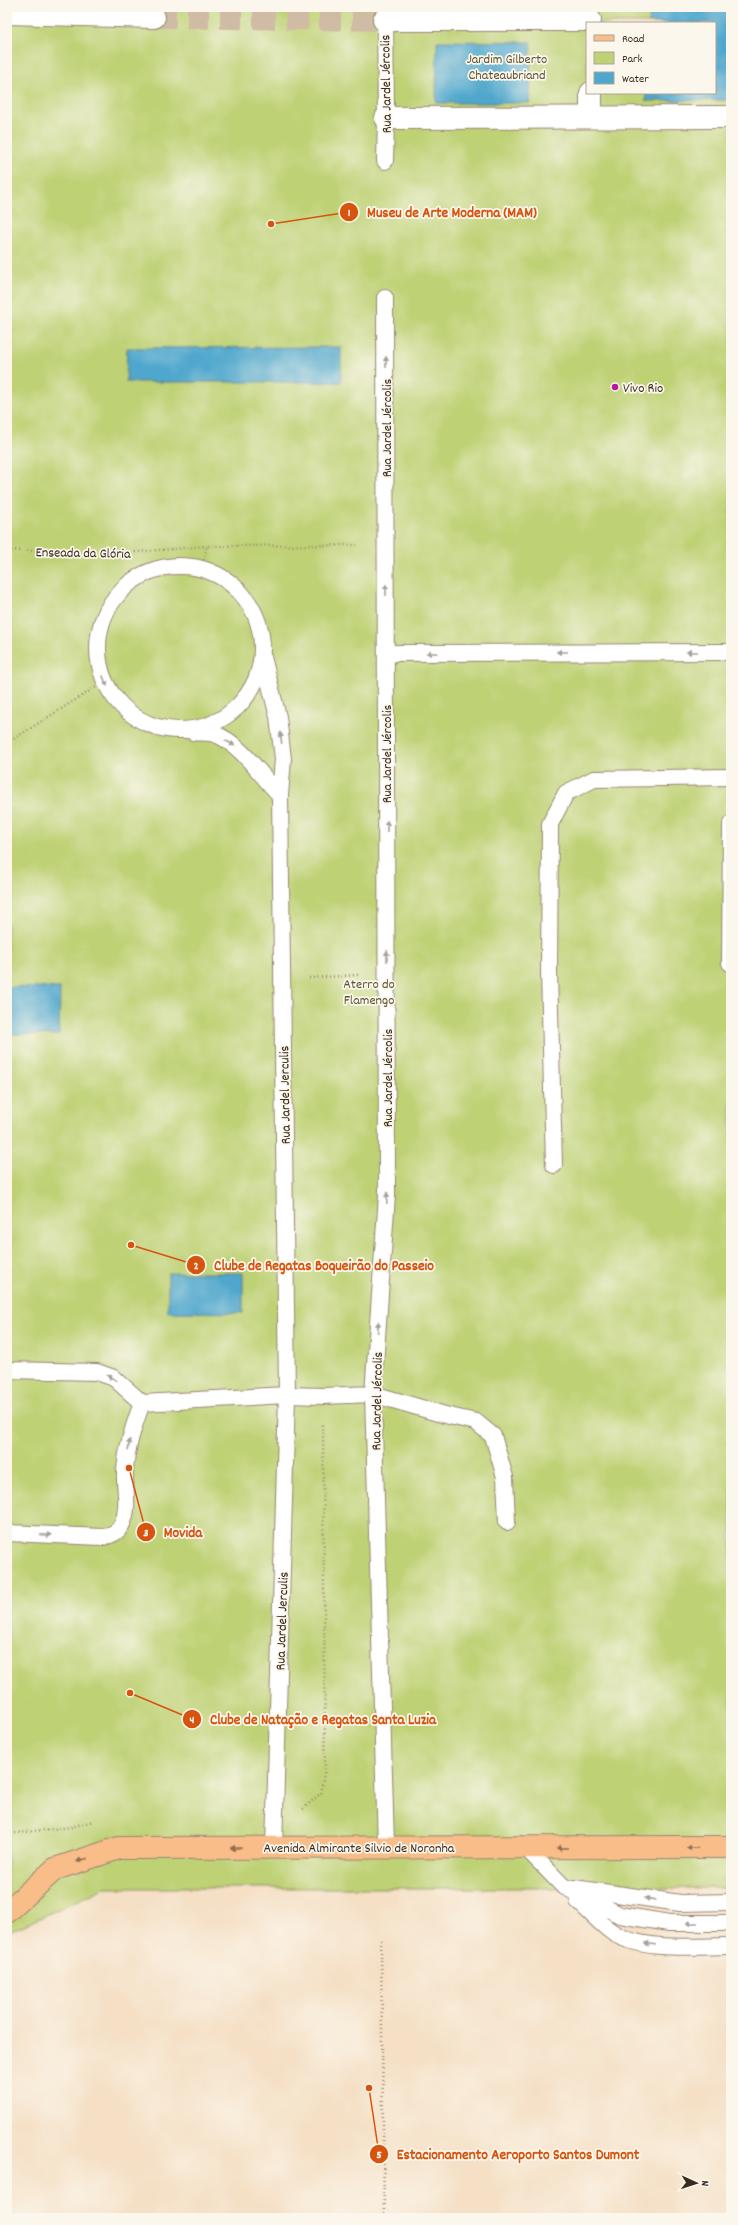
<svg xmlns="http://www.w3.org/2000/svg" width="738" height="2225" viewBox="0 0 738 2225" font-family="Dekko,sans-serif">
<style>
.green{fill:#bed175;stroke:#7c7e4a;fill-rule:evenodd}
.water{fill:#50a7cd;stroke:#466876}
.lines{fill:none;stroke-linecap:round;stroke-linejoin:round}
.street-tunnel{stroke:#d0bca4;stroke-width:22;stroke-dasharray:22 11;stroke-linecap:butt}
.lane-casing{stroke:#988572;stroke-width:18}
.street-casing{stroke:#988572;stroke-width:24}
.primary-casing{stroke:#988572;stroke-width:24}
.path{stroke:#988572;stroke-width:2.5;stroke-dasharray:1 3;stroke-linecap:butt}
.lane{stroke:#fff;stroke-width:16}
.street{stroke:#fff;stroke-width:22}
.primary{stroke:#f8bd88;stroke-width:22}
.oneway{fill:#a79f9a}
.oneway2{fill:#906c4e}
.poi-dot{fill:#b5179e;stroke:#fbf7ec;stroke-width:1.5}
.labels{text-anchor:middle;stroke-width:3.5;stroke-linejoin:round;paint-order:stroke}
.park-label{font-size:14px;fill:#5c5434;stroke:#fbf7ec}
.street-label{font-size:14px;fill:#3b2a1e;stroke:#fbf7ec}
.poi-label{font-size:14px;fill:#3b2a1e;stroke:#fbf7ec;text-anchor:start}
.leader{fill:none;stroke:#d7540e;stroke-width:1.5}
.callout-dot{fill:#d7540e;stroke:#fbf7ec;stroke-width:1.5}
.mark-label{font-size:12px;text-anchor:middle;font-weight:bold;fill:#fff}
.callout-label{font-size:15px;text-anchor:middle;font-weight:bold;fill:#d7540e;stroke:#fbf7ec;stroke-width:3.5;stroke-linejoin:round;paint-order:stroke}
</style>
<rect width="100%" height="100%" fill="#fbf7ec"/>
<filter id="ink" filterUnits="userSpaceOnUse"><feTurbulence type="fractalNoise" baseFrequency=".025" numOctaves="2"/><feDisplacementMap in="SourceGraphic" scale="8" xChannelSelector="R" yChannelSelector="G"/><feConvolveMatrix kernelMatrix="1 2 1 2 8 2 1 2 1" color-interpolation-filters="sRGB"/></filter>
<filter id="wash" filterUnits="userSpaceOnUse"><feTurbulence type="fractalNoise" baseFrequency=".012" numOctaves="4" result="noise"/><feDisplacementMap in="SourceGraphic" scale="16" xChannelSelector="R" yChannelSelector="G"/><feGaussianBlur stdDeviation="0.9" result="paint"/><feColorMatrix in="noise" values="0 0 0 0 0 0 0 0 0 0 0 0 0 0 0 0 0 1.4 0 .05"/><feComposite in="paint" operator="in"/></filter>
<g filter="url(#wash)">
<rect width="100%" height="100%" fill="#f5e0c6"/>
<!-- green -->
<path class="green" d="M7 7H731V1888H104L7 1933ZM587 23H715V93H587Z"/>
<!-- water -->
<path class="water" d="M650 7H731V100L646 101V93H715V23H649Z
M437 41 531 42 530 103H436Z
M341 347V382H126L127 348Z
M7 987 60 988 59 1035 7 1034Z
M168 1273H243V1313L168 1312Z"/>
</g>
<g filter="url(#ink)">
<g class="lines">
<!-- street-tunnel -->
<path class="street-tunnel" d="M154 17 384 20"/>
<defs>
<path id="lane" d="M385 161 386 118 385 7
M385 298 387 1195 373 1394 386 1846
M98 648a82 82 0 1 1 164 0a82 82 0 1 1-164 0Z
M386 653 731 652
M193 732C200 733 208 732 215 734 240 743 261 776 280 795L283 759 278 717 263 657
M730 963 731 824
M554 1165 549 972 550 824 566 793 594 779 731 777
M7 1370 97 1372 114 1378 142 1403 287 1395 323 1396 373 1394 445 1415 476 1422 493 1436 505 1477 507 1522
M7 1533 103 1537C111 1535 118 1533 122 1524 130 1508 124 1489 125 1472 126 1448 134 1425 142 1403
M274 1848 287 1395 280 795
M526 1848 563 1886 620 1915 669 1923H731
M574 1888 680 1903 731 1902
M578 1901C589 1911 600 1924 612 1932 641 1952 697 1946 731 1946"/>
<path id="street" d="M7 13 154 17
M384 20H590
M591 93V117
M386 118 731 117"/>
<path id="primary" d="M7 1912 55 1869 119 1848 731 1847"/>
</defs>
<!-- lane casing -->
<use href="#lane" class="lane-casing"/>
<!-- street casing -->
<use href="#street" class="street-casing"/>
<!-- primary casing -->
<use href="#primary" class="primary-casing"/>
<!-- path -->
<path class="path" d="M7 550 112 554 207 546
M202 568 207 546 357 545
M7 743 104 682
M309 978 358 975
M303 1809 321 1793 325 1769 323 1424
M7 1834 71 1827 93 1821
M381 1940 384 2218"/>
<!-- lane -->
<use href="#lane" class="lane"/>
<!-- street -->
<use href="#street" class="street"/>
<!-- primary -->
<use href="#primary" class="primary"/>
</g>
<!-- one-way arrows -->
<defs><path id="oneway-solid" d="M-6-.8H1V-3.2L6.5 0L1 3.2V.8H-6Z"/></defs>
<g class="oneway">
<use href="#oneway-solid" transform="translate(386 362) rotate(-90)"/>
<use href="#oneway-solid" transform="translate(386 590) rotate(-90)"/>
<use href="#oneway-solid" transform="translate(562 652) rotate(180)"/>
<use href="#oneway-solid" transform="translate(692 652) rotate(180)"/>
<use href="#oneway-solid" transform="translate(432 653) rotate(180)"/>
<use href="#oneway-solid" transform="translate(105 681) rotate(68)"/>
<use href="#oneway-solid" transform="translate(281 738) rotate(-97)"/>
<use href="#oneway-solid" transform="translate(230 743) rotate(30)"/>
<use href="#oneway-solid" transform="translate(387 826) rotate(-90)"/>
<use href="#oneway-solid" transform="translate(387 956) rotate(-90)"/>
<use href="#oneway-solid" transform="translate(387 1198) rotate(-87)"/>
<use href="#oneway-solid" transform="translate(378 1327) rotate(-86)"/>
<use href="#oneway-solid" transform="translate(112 1378) rotate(-151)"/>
<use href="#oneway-solid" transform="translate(129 1445) rotate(-81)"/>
<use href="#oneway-solid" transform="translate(46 1535) rotate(3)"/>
<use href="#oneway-solid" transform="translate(650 1899) rotate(-171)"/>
<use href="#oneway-solid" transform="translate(692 1923) rotate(-180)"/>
<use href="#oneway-solid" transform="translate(650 1944) rotate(-170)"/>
</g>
<g class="oneway2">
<use href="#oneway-solid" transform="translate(236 1848) rotate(-180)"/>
<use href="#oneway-solid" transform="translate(562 1848) rotate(180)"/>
<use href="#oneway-solid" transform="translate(692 1848) rotate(180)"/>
<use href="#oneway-solid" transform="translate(82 1860) rotate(162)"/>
</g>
</g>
<!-- markers -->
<circle class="poi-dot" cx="615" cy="387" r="4"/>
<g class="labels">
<!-- park labels -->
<g class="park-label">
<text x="507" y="63">Jardim Gilberto<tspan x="507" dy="16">Chateaubriand</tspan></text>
<text x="369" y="988">Aterro do<tspan x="369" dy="16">Flamengo</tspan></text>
</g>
<!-- street labels -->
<g class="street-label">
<text transform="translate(385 84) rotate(-91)" y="5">Rua Jardel Jércolis</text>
<text transform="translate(386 428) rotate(-90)" y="5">Rua Jardel Jércolis</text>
<text transform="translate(83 552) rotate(1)" y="5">Enseada da Glória</text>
<text transform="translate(386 754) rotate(-90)" y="5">Rua Jardel Jércolis</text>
<text transform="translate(387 1078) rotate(-90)" y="5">Rua Jardel Jércolis</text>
<text transform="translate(284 1095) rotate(-91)" y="5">Rua Jardel Jerculis</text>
<text transform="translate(376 1401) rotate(-89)" y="5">Rua Jardel Jércolis</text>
<text transform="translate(281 1621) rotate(-88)" y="5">Rua Jardel Jerculis</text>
<text x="359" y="1852">Avenida Almirante Silvio de Noronha</text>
</g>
<!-- poi labels -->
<g class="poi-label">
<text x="623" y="392">Vivo Rio</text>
</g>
</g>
<!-- callouts -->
<path class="leader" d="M271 224L349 212M131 1245L196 1265M129 1468L146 1532M130 1693L192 1719M369 2088L379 2154"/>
<g class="callout-dot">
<circle cx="271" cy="224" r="4"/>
<circle cx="131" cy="1245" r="4"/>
<circle cx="129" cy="1468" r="4"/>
<circle cx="130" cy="1693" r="4"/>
<circle cx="369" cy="2088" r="4"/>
<circle cx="349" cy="212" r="10"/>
<circle cx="196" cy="1265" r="10"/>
<circle cx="146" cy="1532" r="10"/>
<circle cx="192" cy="1719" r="10"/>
<circle cx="379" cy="2154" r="10"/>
</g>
<g class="mark-label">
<text x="349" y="216">1</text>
<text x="196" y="1269">2</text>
<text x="146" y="1536">3</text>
<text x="192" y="1723">4</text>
<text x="379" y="2158">5</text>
</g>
<g class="callout-label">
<text x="452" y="217">Museu de Arte Moderna (MAM)</text>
<text x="324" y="1270">Clube de Regatas Boqueirão do Passeio</text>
<text x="183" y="1537">Movida</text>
<text x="323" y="1724">Clube de Natação e Regatas Santa Luzia</text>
<text x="518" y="2159">Estacionamento Aeroporto Santos Dumont</text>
</g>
<!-- margin -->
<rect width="738" height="2225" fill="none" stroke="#fbf7ec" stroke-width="24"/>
<!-- legend -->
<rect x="586" y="22" width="130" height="72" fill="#fbf7ec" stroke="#aea59a"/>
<rect x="594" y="35" width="20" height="6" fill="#f8bd88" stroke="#aea59a"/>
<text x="622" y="42" font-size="12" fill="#3b2a1e">Road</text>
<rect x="594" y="52" width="20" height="12" fill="#bed175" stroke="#aea59a"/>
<text x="622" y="62" font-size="12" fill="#3b2a1e">Park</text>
<rect x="594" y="72" width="20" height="12" fill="#50a7cd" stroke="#aea59a"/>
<text x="622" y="82" font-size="12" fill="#3b2a1e">Water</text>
<!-- north arrow -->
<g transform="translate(696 2183) rotate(93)" stroke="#fbf7ec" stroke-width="3" paint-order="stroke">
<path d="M0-3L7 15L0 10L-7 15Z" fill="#3b2a1e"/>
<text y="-6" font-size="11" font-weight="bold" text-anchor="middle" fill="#3b2a1e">N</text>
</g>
</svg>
